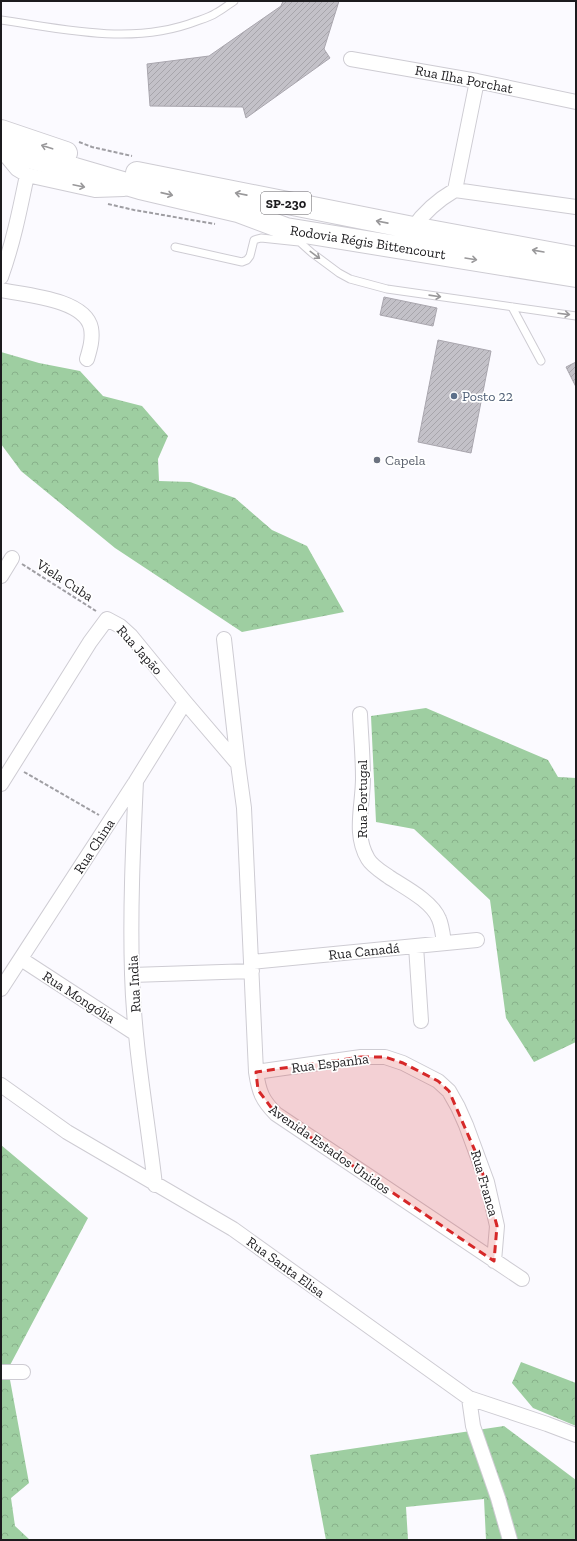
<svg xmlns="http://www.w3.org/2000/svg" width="577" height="1541" viewBox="0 0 577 1541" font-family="'Zilla Slab',serif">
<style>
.forest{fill:url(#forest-crowns)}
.building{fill:url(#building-hatch);stroke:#a9a6ae}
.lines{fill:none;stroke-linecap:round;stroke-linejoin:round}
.service-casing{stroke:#ceccd3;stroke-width:9}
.minor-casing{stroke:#ceccd3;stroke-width:16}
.motorway-casing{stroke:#ceccd3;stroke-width:24}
.path{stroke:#9f9ea3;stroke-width:2;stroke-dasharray:4 2;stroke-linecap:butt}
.service{stroke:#fff;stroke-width:7}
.minor{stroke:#fff;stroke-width:14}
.motorway{stroke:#fff;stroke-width:22}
.oneway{stroke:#99989a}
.marked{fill:#d62828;fill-opacity:0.2;stroke:#d62828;stroke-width:3;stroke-dasharray:8 5;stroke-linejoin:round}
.service-dot{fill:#5c6f8a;stroke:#fff;stroke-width:1.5}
.worship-dot{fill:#6b7280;stroke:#fff;stroke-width:1.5}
.labels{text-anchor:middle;stroke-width:3.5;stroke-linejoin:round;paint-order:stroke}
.shield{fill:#fff;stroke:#605f62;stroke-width:1}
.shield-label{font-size:13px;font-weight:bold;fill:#1c1b1e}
.street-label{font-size:14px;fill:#1c1b1e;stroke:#fff}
.service-label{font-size:14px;fill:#4e5e75;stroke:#fff;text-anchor:start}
.worship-label{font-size:14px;fill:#5b616d;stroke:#fff;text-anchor:start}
</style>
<defs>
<pattern id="forest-crowns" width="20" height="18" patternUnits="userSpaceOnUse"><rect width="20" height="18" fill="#9ecea1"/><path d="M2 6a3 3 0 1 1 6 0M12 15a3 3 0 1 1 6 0" fill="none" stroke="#88b08a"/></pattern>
<pattern id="building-hatch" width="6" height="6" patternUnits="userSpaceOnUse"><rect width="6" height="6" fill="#c3c1c8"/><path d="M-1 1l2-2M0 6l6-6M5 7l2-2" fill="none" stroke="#a7a5ab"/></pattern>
</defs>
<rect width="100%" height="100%" fill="#fbfaff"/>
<!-- forest -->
<path class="forest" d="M1 352 39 363 80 371 103 396 142 406 168 436 158 459 159 481 190 482 235 498 272 530 307 546 344 612 242 632 115 548 21 471 1 444Z
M426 708 548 760 558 777 576 778V1042L534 1062 506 1018 490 900 414 829 376 822 371 716Z
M1 1145 88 1218 8 1369 29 1483 11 1498 15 1526 30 1540H1Z
M521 1362 576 1383V1426L533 1408 512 1383Z
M504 1426 576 1480V1540H486L484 1499 406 1507 408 1540H326L310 1455Z"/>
<!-- building -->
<path class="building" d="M283 1H339L324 49 330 58 246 118 243 107 150 106 147 64 209 56 281 6Z
M384 297 437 308 433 326 380 315Z
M438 340 491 351 471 453 418 442Z
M576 362V387L566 367Z"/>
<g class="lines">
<defs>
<path id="service" d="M1 20C65 29 133 46 197 21 203 19 210 17 216 13 222 10 228 5 234 1
M293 236 312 253 339 273 350 279 387 289 576 316
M175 247 242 262 247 260 250 256 254 240 261 238 299 242
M512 307 541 361"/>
<path id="minor" d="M351 59 477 81 576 102
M2 151 17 169 27 175 95 190 124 189
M455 190 576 207
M455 190 477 81
M413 228C424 212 438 200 455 190
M1 277C13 244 20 209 27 175
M1 290C25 295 85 299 91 328 93 339 90 349 87 359
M1 576 12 558
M224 639 238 764
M360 714C361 736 363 757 363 778 363 806 353 834 368 859 372 866 382 872 389 877 404 887 432 901 439 919 442 926 443 936 444 943
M136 781C133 846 130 910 132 974 134 1045 147 1115 155 1185
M1 784 90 642 107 619 120 626 131 636 185 702 238 764 244 808 256 1072C259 1092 262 1100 276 1114L522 1279
M416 946 421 1021
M21 959 136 1034
M252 962 477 940
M132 975 252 971
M1 989 136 781 185 702
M256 1072 361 1057H385L403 1063 438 1081 449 1091 458 1107 466 1125 487 1182 497 1226 494 1261
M1 1085 67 1132 233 1229 469 1398 547 1424 576 1435
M1 1372H23
M469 1398 473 1426 498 1498 510 1540"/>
<path id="motorway" d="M1 131 66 153
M1 150 75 169 140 188 238 211 286 229 576 276
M137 173 413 228 576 258"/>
</defs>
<!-- service casing -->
<use href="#service" class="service-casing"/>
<!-- minor casing -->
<use href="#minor" class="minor-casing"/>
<!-- motorway casing -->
<use href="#motorway" class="motorway-casing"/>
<!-- path -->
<path class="path" d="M79 142 92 147 132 156
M108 204 134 210 215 224
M22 564 96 611
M24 772 99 815"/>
<!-- service -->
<use href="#service" class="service"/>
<!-- minor -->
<use href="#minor" class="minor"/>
<!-- motorway -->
<use href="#motorway" class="motorway"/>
</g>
<!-- one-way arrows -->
<defs><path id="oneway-shaft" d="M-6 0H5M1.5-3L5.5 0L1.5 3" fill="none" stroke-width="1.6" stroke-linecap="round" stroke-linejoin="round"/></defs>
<g class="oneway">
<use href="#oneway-shaft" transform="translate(47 147) rotate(-162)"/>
<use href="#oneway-shaft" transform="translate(79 186) rotate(12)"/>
<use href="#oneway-shaft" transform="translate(167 194) rotate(13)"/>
<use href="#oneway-shaft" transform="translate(241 194) rotate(-169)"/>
<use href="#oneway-shaft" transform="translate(382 222) rotate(-169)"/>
<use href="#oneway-shaft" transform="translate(538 251) rotate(-170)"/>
<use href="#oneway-shaft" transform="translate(315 255) rotate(37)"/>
<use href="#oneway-shaft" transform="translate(471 259) rotate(9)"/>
<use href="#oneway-shaft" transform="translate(435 296) rotate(8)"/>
<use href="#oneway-shaft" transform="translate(564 314) rotate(7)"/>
</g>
<!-- marked area -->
<path class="marked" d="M361 1057H385L403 1063 438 1081 449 1091 479 1160 497 1226 494 1261 276 1114 258 1090 256 1072Z"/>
<!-- markers -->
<circle class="service-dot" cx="454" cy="396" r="4"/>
<circle class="worship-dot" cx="377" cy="460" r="4"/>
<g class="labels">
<!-- shield labels -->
<rect class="shield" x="261" y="192" width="50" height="22" rx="3"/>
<g class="shield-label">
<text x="286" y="208">SP-230</text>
</g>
<!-- street labels -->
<g class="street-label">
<text transform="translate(464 79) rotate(11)" y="5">Rua Ilha Porchat</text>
<text transform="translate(368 242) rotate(9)" y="5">Rodovia Régis Bittencourt</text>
<text transform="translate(65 580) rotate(33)" y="5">Viela Cuba</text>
<text transform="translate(140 650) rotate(48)" y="5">Rua Japão</text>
<text transform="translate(362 799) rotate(-90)" y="5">Rua Portugal</text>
<text transform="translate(94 846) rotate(-57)" y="5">Rua China</text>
<text transform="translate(364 951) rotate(-6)" y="5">Rua Canadá</text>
<text transform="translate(134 984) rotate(-93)" y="5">Rua India</text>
<text transform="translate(79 997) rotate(33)" y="5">Rua Mongólia</text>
<text transform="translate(330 1063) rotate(-7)" y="5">Rua Espanha</text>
<text transform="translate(330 1149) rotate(35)" y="5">Avenida Estados Unidos</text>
<text transform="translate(485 1183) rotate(74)" y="5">Rua Franca</text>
<text transform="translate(286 1267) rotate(36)" y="5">Rua Santa Elisa</text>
</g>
<!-- service labels -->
<g class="service-label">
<text x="462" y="401">Posto 22</text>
</g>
<!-- worship labels -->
<g class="worship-label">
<text x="385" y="465">Capela</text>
</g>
</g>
<!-- border -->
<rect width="577" height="1541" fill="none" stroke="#1c1b1e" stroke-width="4"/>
</svg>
